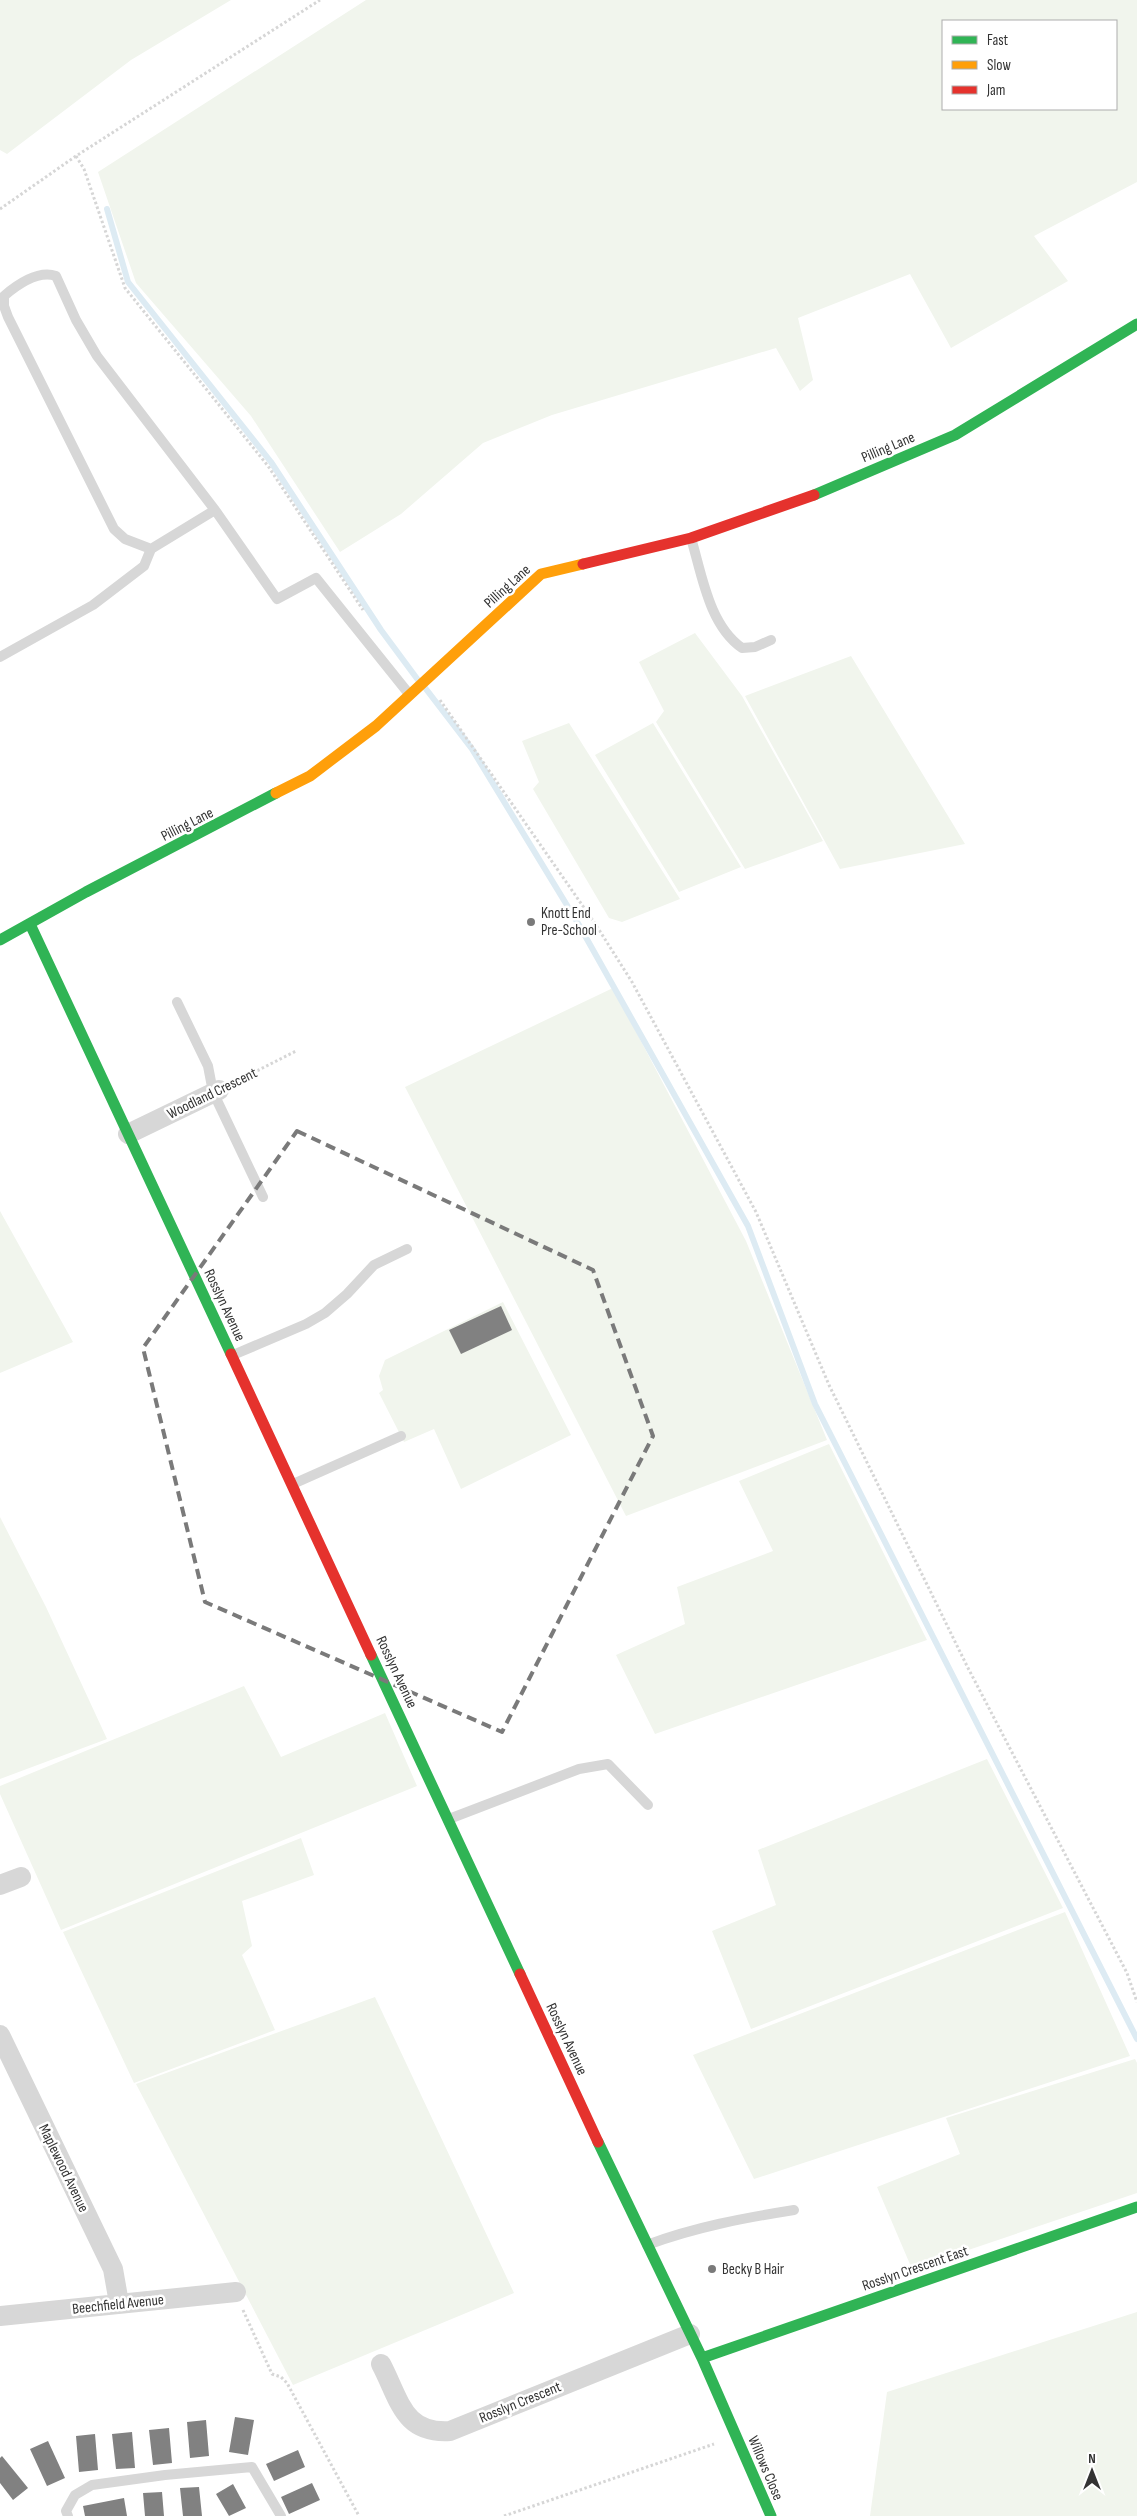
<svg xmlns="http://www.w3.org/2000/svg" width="1137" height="2516" viewBox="0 0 1137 2516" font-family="'Sofia Sans Condensed',sans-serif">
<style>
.green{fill:#f1f5ed;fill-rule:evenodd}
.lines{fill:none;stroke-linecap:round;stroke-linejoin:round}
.stream{stroke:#ddebf3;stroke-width:6}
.building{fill:#818181}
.path{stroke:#d6d6d6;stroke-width:3;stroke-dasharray:2.5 2.5;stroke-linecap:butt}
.lane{stroke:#d7d7d7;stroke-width:10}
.street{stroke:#d7d7d7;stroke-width:20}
.fast{stroke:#30b455;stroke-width:11}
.slow{stroke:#ff9f0a;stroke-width:11}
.jam{stroke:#e5322d;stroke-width:11}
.marked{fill:none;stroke:#7a7a7a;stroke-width:4;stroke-dasharray:10 6;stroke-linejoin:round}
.poi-dot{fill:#7a7a7a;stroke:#fff;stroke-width:2}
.labels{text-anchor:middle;stroke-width:5;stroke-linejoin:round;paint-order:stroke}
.street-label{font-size:15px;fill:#333;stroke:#fff}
.poi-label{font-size:15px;fill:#333;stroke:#fff;text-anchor:start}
</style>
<rect width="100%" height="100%" fill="#fff"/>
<!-- green -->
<path class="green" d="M0 0H231L131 60 7 154 0 150Z
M366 0H1137V182L1034 236 1068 281 951 348 910 274 798 318 813 380 800 391 776 348 552 415 483 443 401 514 340 552 251 416 136 283 98 172ZM943 21H1116V109H943Z
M695 633 742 696 823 841 745 869 656 722 664 711 639 662Z
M851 656 965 844 840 869 745 696Z
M569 723 680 899 622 922 609 918 533 789 539 782 522 741Z
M653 723 741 867 679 892 595 755Z
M613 988 746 1241 827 1440 626 1516 405 1087Z
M0 1211 73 1342 0 1373Z
M503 1302 571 1435 461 1489 434 1429 404 1442 379 1393 383 1390 379 1376 385 1360Z
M829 1444 927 1640 655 1734 616 1655 685 1624 677 1587 773 1551 739 1481Z
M0 1517 46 1607 107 1739 0 1779Z
M244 1686 281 1757 385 1713 417 1786 61 1930 0 1794V1786Z
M987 1759 1063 1908 751 2029 712 1931 776 1905 758 1850Z
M301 1838 314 1875 242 1901 252 1946 242 1955 275 2030 134 2083 63 1932Z
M1065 1912 1130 2056 754 2179 693 2055Z
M375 1997 514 2293 293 2385 136 2084Z
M1135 2059 1137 2063V2193L912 2269 877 2187 960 2154 946 2118Z
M1137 2312V2516H870L887 2392Z"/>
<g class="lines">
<!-- stream -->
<path class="stream" d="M107 209 128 282 271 462 381 630 418 680
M426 689 472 749 579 925 748 1226 815 1404 1137 2039"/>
</g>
<!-- building -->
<path class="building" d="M501 1306 512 1330 461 1354 449 1330Z
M235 2417 254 2420 248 2455 229 2452Z
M206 2420 209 2456 190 2458 187 2422Z
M169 2428 172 2463 153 2465 149 2430Z
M132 2432 135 2468 116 2469 112 2434Z
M95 2434 98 2470 79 2472 76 2436Z
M48 2441 65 2478 47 2486 30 2449Z
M298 2450 305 2467 274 2481 266 2464Z
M2 2456 28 2488 13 2500 0 2483V2458Z
M312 2483 320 2500 289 2514 281 2497Z
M233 2484 246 2508 229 2516 216 2494Z
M199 2487 202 2516H183L180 2488Z
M162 2492 164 2516H145L143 2493Z
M124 2498 127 2516H85L83 2506Z"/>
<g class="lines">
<!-- path -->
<path class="path" d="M76 156 84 169 125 288 268 466 363 610
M0 209 76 156 320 0
M440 700 596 925 632 982 756 1212 829 1385 967 1666 1127 1973 1137 2002
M235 1082 296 1051
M243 2310 272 2374 281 2377 287 2383 359 2516
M504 2516 714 2444"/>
<!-- lane -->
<path class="lane" d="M691 538C702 575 709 625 742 648L755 647 771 640
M151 549 125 539 114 529 8 317 4 306V296C18 284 38 270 56 276L76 320 97 356 215 510 277 599 316 578 409 694
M0 657 93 605 144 566 151 549 215 510
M177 1002 208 1066 213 1092 263 1197
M233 1355 306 1324 325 1313 347 1294 374 1265 407 1249
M293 1484 401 1436
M449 1819 579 1769 608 1764 648 1805
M647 2245C695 2227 744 2218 794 2210
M68 2516 66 2511 75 2495 92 2485 165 2475 252 2467 281 2516"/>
<!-- street -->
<path class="street" d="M128 1134 219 1090
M0 1885 21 1877
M0 2035 113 2269 119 2303
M0 2316 236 2292
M381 2364C400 2400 403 2434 450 2431L690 2334"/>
<!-- fast -->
<path class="fast" d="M814 495 955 435 1137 324
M30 924 231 1354
M0 940 86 892 276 793
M371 1655 520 1974
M598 2142 702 2358 771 2516
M702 2358 1137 2207"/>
<!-- slow -->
<path class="slow" d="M276 793 310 776 376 726 541 574 583 564"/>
<!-- jam -->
<path class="jam" d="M583 564 691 538 814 495
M231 1354 371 1655
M520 1974 598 2142"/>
</g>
<!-- marked area -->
<path class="marked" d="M297 1131 593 1270 653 1436 502 1732 205 1602 143 1348Z"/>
<!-- markers -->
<g class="poi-dot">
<circle cx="531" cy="922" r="5"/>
<circle cx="712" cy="2269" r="5"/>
</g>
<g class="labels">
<!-- street labels -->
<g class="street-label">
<text transform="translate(888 447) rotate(-23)" y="5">Pilling Lane</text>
<text transform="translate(507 586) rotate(-42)" y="5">Pilling Lane</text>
<text transform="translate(187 824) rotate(-27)" y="5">Pilling Lane</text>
<text transform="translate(212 1093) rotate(-26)" y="5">Woodland Crescent</text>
<text transform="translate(225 1305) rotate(65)" y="5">Rosslyn Avenue</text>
<text transform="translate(397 1672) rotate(65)" y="5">Rosslyn Avenue</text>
<text transform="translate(567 2039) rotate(65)" y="5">Rosslyn Avenue</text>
<text transform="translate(64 2168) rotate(64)" y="5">Maplewood Avenue</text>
<text transform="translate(915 2268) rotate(-19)" y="5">Rosslyn Crescent East</text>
<text transform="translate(118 2304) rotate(-6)" y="5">Beechfield Avenue</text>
<text transform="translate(520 2402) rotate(-22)" y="5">Rosslyn Crescent</text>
<text transform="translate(766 2468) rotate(67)" y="5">Willows Close</text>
</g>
<!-- poi labels -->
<g class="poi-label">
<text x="541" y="918">Knott End<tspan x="541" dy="17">Pre-School</tspan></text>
<text x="722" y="2274">Becky B Hair</text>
</g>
</g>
<!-- legend -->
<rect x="942" y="20" width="175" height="90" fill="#ffffff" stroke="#adadad"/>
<rect x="952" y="36" width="25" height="8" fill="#30b455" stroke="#adadad"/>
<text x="987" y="45" font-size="15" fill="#333333">Fast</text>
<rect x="952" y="61" width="25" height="8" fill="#ff9f0a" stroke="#adadad"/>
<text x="987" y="70" font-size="15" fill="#333333">Slow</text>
<rect x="952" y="86" width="25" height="8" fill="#e5322d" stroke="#adadad"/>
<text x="987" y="95" font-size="15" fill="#333333">Jam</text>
<!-- north arrow -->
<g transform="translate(1092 2471)" stroke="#ffffff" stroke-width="4" paint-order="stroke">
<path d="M0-4L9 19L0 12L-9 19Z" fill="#333333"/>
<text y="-8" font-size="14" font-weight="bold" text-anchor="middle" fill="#333333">N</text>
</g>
</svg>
